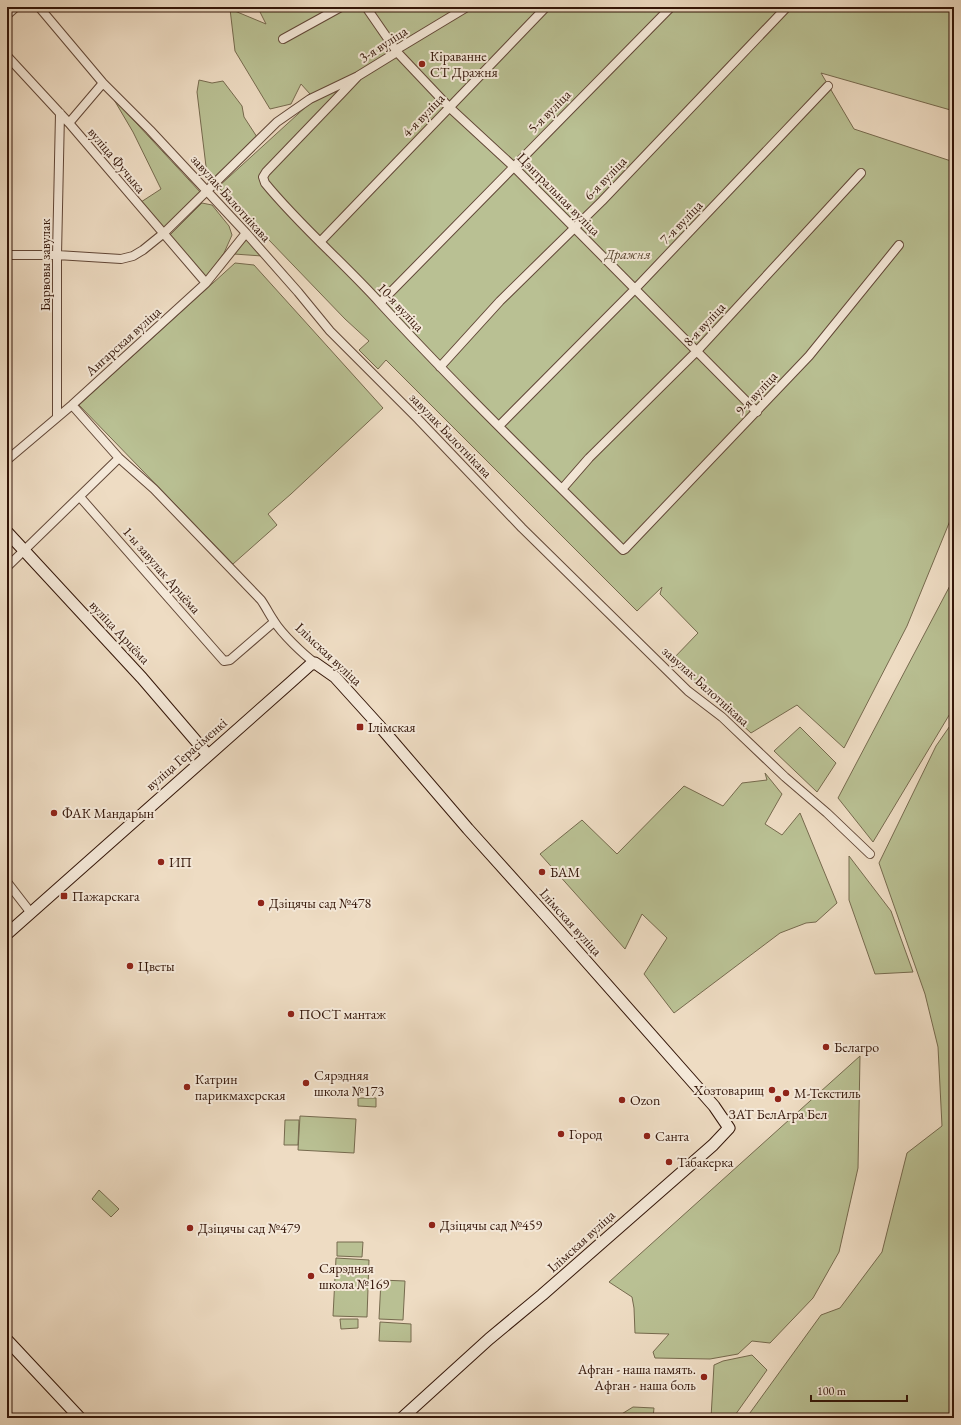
<svg xmlns="http://www.w3.org/2000/svg" width="961" height="1425" viewBox="0 0 961 1425" font-family="'EB Garamond',serif">
<style>
.green{fill:#b9c093;stroke:#766a4e}
.lines{fill:none;stroke-linecap:round;stroke-linejoin:round}
.street-casing{stroke:#624737;stroke-width:10}
.secondary-casing{stroke:#331508;stroke-width:13}
.street{stroke:#f4e8d8;stroke-width:8}
.secondary{stroke:#f4e8d8;stroke-width:11}
.poi-dot{fill:#8f2418;stroke:#f4e8d8;stroke-width:1.5}
.labels{text-anchor:middle;stroke-width:4;stroke-linejoin:round;paint-order:stroke}
.street-label{font-size:14px;fill:#331508;stroke:#f4e8d8}
.poi-label{font-size:14px;fill:#331508;stroke:#f4e8d8;text-anchor:start}
.park-label{font-size:14px;font-style:italic;fill:#5b4832;stroke:#f4e8d8}
</style>
<rect width="100%" height="100%" fill="#eedcc3"/>
<filter id="stains"><feTurbulence type="fractalNoise" baseFrequency=".005" numOctaves="4"/><feColorMatrix values="0 0 0 0 .2 0 0 0 0 .09 0 0 0 0 .02 0 0 0 .5 -.17"/></filter>
<radialGradient id="worn" r=".72"><stop offset=".6" stop-color="#630" stop-opacity="0"/><stop offset="1" stop-color="#630" stop-opacity=".3"/></radialGradient>
<!-- green -->
<path class="green" d="M260 7H954V111L821 73 854 129 954 162V511L907 626 844 748 797 705 751 733 672 660 698 633 660 594 662 587 637 611 386 360 378 369 359 350 369 341 345 319 218 187 309 104 310 94 301 84 291 104 270 109 235 51 230 9 266 24 258 8Z
M199 80 212 83 223 81 242 106 244 117 257 137 208 183 197 92Z
M113 98 201 193 166 230 141 202 161 189 133 132Z
M202 203 212 205 229 226 232 235 224 253 206 277 169 236Z
M247 240 249 241 262 256 234 254 245 241Z
M235 263 254 265 383 408 291 494 268 514 277 525 233 564 79 405Z
M954 578V707L873 842 838 798Z
M954 720V1418H748L747 1417 821 1315 840 1308 882 1252 907 1153 942 1126 938 1047 925 994 879 863 936 746Z
M800 727 836 763 817 792 774 751Z
M765 773 782 794 765 824 782 835 800 813 837 903 816 922 806 923 780 933 674 1013 644 974 667 938 642 914 625 949 540 854 582 820 617 854 684 786 723 806 742 783 767 780Z
M849 856 891 911 913 972 875 974 849 900Z
M860 1056 858 1168 839 1252 813 1298 770 1343 752 1341 738 1354 710 1359 655 1358 653 1352 669 1334 635 1333 634 1308 632 1297 609 1282Z
M358 1098H376V1107L358 1106Z
M300 1116 356 1119 354 1153 298 1150Z
M285 1120H299L298 1145H284Z
M99 1190 119 1209 111 1217 92 1199Z
M337 1242H363L362 1257 337 1256Z
M336 1258 369 1260 367 1317 333 1316Z
M381 1280 405 1281 403 1320 379 1319Z
M340 1319H358V1328L341 1329Z
M380 1322 411 1324V1342L379 1341Z
M752 1355 767 1370 733 1418H711L714 1365 723 1361Z
M633 1407 654 1408 653 1418H620V1415Z"/>
<g class="lines">
<defs>
<path id="street" d="M39 7 103 83 150 130 246 233 298 292 330 331 418 419 522 528 688 691 722 717 785 777 827 813 870 854
M366 7 397 52 449 107 513 166 757 412
M7 15 16 7
M283 39 341 7
M7 56 69 123 206 283
M358 76 341 94 266 172 263 177 265 183C300 226 343 262 380 303 458 388 541 468 623 550L625 549 809 356 899 245
M69 123 103 83
M320 242 546 7
M7 255H57L121 259 133 256 143 250 164 233 277 122 310 99 358 76 397 52 399 48 467 7
M380 303 671 7
M440 367 500 301 602 201 787 7
M72 405 119 458 154 489 261 600C266 607 269 614 274 621 282 634 303 654 315 663
M57 417V255L60 113
M499 426 635 289 828 86
M7 460 72 405 206 283 246 233
M562 489 589 458 697 351 861 173
M80 497 224 661 230 660 274 622
M7 567 119 458
M7 882 31 913"/>
<path id="secondary" d="M7 532 142 678 208 755
M7 934 290 683 310 665 315 663 335 677 383 730 468 829 548 918 714 1106 729 1128 713 1145 542 1295 489 1339 402 1418
M7 1340 80 1418"/>
</defs>
<!-- street casing -->
<use href="#street" class="street-casing"/>
<!-- secondary casing -->
<use href="#secondary" class="secondary-casing"/>
<!-- street -->
<use href="#street" class="street"/>
<!-- secondary -->
<use href="#secondary" class="secondary"/>
</g>
<!-- markers -->
<g class="poi-dot">
<circle cx="422" cy="64" r="4"/>
<rect x="356" y="723" width="8" height="8" rx="2"/>
<circle cx="54" cy="813" r="4"/>
<circle cx="161" cy="862" r="4"/>
<circle cx="542" cy="872" r="4"/>
<rect x="60" y="892" width="8" height="8" rx="2"/>
<circle cx="261" cy="903" r="4"/>
<circle cx="130" cy="966" r="4"/>
<circle cx="291" cy="1014" r="4"/>
<circle cx="826" cy="1047" r="4"/>
<circle cx="306" cy="1083" r="4"/>
<circle cx="187" cy="1087" r="4"/>
<circle cx="772" cy="1090" r="4"/>
<circle cx="786" cy="1093" r="4"/>
<circle cx="778" cy="1099" r="4"/>
<circle cx="622" cy="1100" r="4"/>
<circle cx="561" cy="1134" r="4"/>
<circle cx="647" cy="1136" r="4"/>
<circle cx="669" cy="1162" r="4"/>
<circle cx="432" cy="1225" r="4"/>
<circle cx="190" cy="1228" r="4"/>
<circle cx="311" cy="1276" r="4"/>
<circle cx="704" cy="1377" r="4"/>
</g>
<g class="labels">
<!-- street labels -->
<g class="street-label">
<text transform="translate(383 44) rotate(-33)" y="5">3-я вуліца</text>
<text transform="translate(549 111) rotate(-45)" y="5">5-я вуліца</text>
<text transform="translate(423 115) rotate(-46)" y="5">4-я вуліца</text>
<text transform="translate(117 160) rotate(50)" y="5">вуліца Фучыка</text>
<text transform="translate(605 178) rotate(-46)" y="5">6-я вуліца</text>
<text transform="translate(559 194) rotate(45)" y="5">Цэнтральная вуліца</text>
<text transform="translate(231 198) rotate(48)" y="5">завулак Балотнікава</text>
<text transform="translate(681 222) rotate(-46)" y="5">7-я вуліца</text>
<text transform="translate(45 265) rotate(-90)" y="5">Барвовы завулак</text>
<text transform="translate(401 307) rotate(47)" y="5">10-я вуліца</text>
<text transform="translate(704 324) rotate(-47)" y="5">8-я вуліца</text>
<text transform="translate(123 341) rotate(-42)" y="5">Ангарская вуліца</text>
<text transform="translate(756 393) rotate(-47)" y="5">9-я вуліца</text>
<text transform="translate(451 435) rotate(46)" y="5">завулак Балотнікава</text>
<text transform="translate(162 570) rotate(49)" y="5">1-ы завулак Арцёма</text>
<text transform="translate(120 632) rotate(47)" y="5">вуліца Арцёма</text>
<text transform="translate(329 654) rotate(43)" y="5">Ілімская вуліца</text>
<text transform="translate(706 686) rotate(42)" y="5">завулак Балотнікава</text>
<text transform="translate(186 754) rotate(-41)" y="5">вуліца Герасіменкі</text>
<text transform="translate(571 922) rotate(48)" y="5">Ілімская вуліца</text>
<text transform="translate(581 1241) rotate(-42)" y="5">Ілімская вуліца</text>
</g>
<!-- poi labels -->
<g class="poi-label">
<text x="430" y="61">Кіраванне<tspan x="430" dy="16">СТ Дражня</tspan></text>
<text x="368" y="732">Ілімская</text>
<text x="62" y="818">ФАК Мандарын</text>
<text x="169" y="867">ИП</text>
<text x="550" y="877">БАМ</text>
<text x="72" y="901">Пажарскага</text>
<text x="269" y="908">Дзіцячы сад №478</text>
<text x="138" y="971">Цветы</text>
<text x="299" y="1019">ПОСТ мантаж</text>
<text x="834" y="1052">Белагро</text>
<text x="314" y="1080">Сярэдняя<tspan x="314" dy="16">школа №173</tspan></text>
<text x="195" y="1084">Катрин<tspan x="195" dy="16">парикмахерская</tspan></text>
<text x="764" y="1095" text-anchor="end">Хозтоварищ</text>
<text x="794" y="1098">М-Текстиль</text>
<text x="630" y="1105">Ozon</text>
<text x="778" y="1119" text-anchor="middle">ЗАТ БелАгра Бел</text>
<text x="569" y="1139">Город</text>
<text x="655" y="1141">Санта</text>
<text x="677" y="1167">Табакерка</text>
<text x="440" y="1230">Дзіцячы сад №459</text>
<text x="198" y="1233">Дзіцячы сад №479</text>
<text x="319" y="1273">Сярэдняя<tspan x="319" dy="16">школа №169</tspan></text>
<text x="696" y="1374" text-anchor="end">Афган - наша память.<tspan x="696" dy="16">Афган - наша боль</tspan></text>
</g>
<!-- park labels -->
<g class="park-label">
<text x="628" y="259">Дражня</text>
</g>
</g>
<!-- margin -->
<rect width="961" height="1425" fill="none" stroke="#eedcc3" stroke-width="24"/>
<rect x="8" y="8" width="945" height="1409" fill="none" stroke="#331508" stroke-width="2"/>
<rect x="12" y="12" width="937" height="1401" fill="none" stroke="#331508"/>
<!-- scale -->
<path d="M811 1395v6h96v-6" fill="none" stroke="#331508" stroke-width="2"/>
<text x="817" y="1395" font-size="12" fill="#331508" stroke="#f4e8d8" stroke-width="3" paint-order="stroke">100 m</text>
<rect width="100%" height="100%" filter="url(#stains)"/>
<rect width="100%" height="100%" fill="url(#worn)"/>
</svg>
